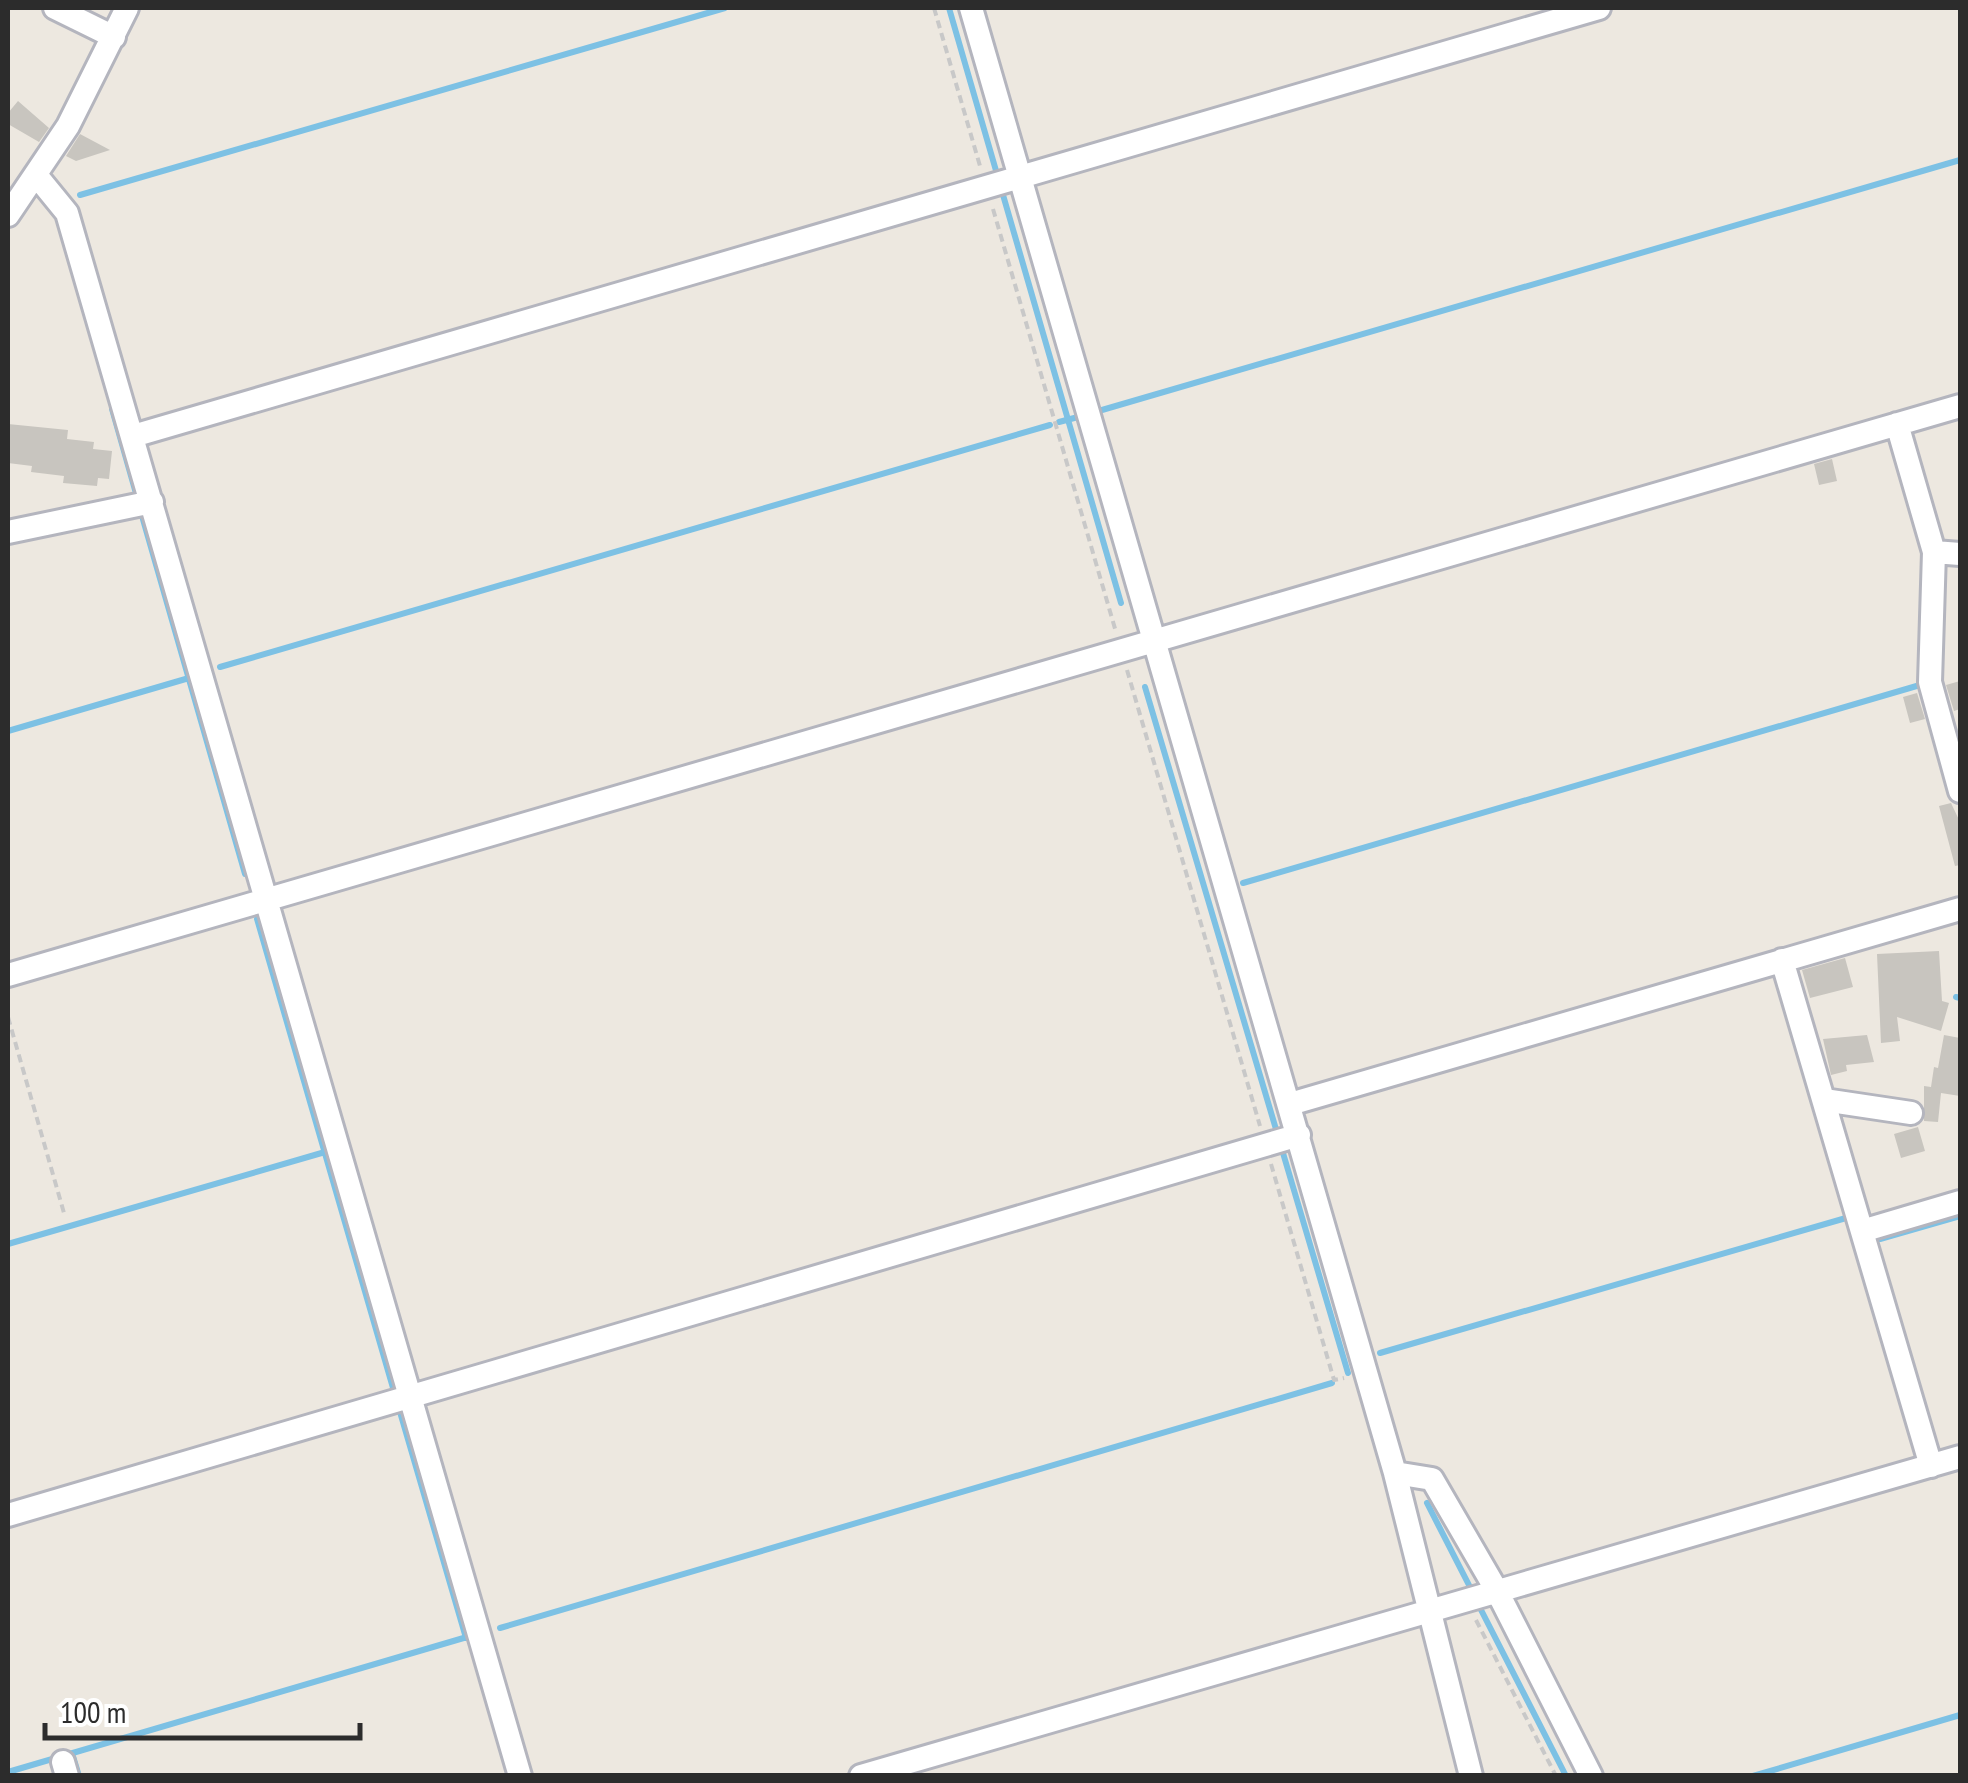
<svg xmlns="http://www.w3.org/2000/svg" width="1968" height="1783" viewBox="0 0 1968 1783" font-family="'PT Sans Narrow',sans-serif">
<style>
.lines{fill:none;stroke-linecap:round;stroke-linejoin:round}
.stream{stroke:#7dc1e4;stroke-width:6}
.building{fill:#c8c5bf}
.minor-casing{stroke:#b4b5be;stroke-width:28}
.path{stroke:#c8c8c8;stroke-width:4;stroke-dasharray:8 5;stroke-linecap:butt}
.minor{stroke:#fff;stroke-width:22}
</style>
<rect width="100%" height="100%" fill="#ede8e0"/>
<g class="lines">
<!-- stream -->
<path class="stream" d="M949 8 1121 603
M80 195 725 8
M112 409 137 497
M1102 410 1960 160
M1059 422 1078 417
M142 516 245 874
M220 667 1050 425
M1145 687 1278 1136
M8 731 189 678
M1243 883 1920 685
M257 919 393 1388
M1956 997 1960 998
M1283 1153 1348 1373
M1880 1239 1960 1216
M8 1244 325 1152
M1380 1353 1846 1218
M400 1412 466 1638
M1427 1503 1472 1591
M1477 1602 1566 1776
M500 1628 1332 1383
M72 1753 79 1776
M8 1772 467 1637
M1753 1776 1960 1715"/>
</g>
<!-- building -->
<path class="building" d="M18 101 49 128 39 142 8 124V113Z
M80 134 110 150 76 161 66 156Z
M8 424 68 430 67 439 94 442 93 449 112 451 109 479 98 478 97 486 63 483 64 476 31 472 32 466 8 463Z
M1832 459 1837 481 1819 485 1814 464Z
M1960 681V709L1954 711 1946 685Z
M1917 693 1925 719 1910 723 1903 697Z
M1951 803 1960 822V865L1955 866 1939 806Z
M1939 951 1942 1001 1949 1003 1941 1031 1897 1017 1900 1041 1881 1043 1877 954Z
M1845 958 1853 987 1810 998 1802 970Z
M1867 1035 1874 1062 1846 1065 1847 1071 1831 1075 1823 1039Z
M1944 1035 1960 1038V1096L1941 1093 1938 1122 1924 1121V1086L1931 1087 1934 1067 1938 1068Z
M1918 1127 1925 1151 1901 1158 1894 1134Z"/>
<g class="lines">
<defs>
<path id="minor" d="M55 8 114 37
M971 8 1395 1473 1471 1776
M36 175 67 213 520 1776
M8 215 68 126 127 8
M1897 424 1934 552 1930 682 1960 791
M133 436 1599 8
M8 532 152 502
M1934 552 1960 554
M1782 960 1931 1466
M8 975 1960 406
M1824 1100 1911 1113
M1290 1104 1960 909
M1862 1231 1960 1202
M1395 1473 1432 1479 1497 1591 1591 1776
M8 1515 1299 1135
M63 1762 67 1776
M861 1776 1960 1457"/>
</defs>
<!-- minor casing -->
<use href="#minor" class="minor-casing"/>
<!-- path -->
<path class="path" d="M934 8 980 166
M993 209 1116 632
M1127 670 1260 1126
M8 1017 64 1213
M1271 1164 1334 1380 1344 1378
M1476 1620 1556 1776"/>
<!-- minor -->
<use href="#minor" class="minor"/>
</g>
<!-- border -->
<rect width="1968" height="1783" fill="none" stroke="#2c2c2c" stroke-width="20"/>
<!-- scale -->
<path d="M45 1723v15h315v-15" fill="none" stroke="#2c2c2c" stroke-width="5"/>
<text x="60" y="1723" font-size="30" fill="#2c2c2c" stroke="#ffffff" stroke-width="8" paint-order="stroke">100 m</text>
</svg>
